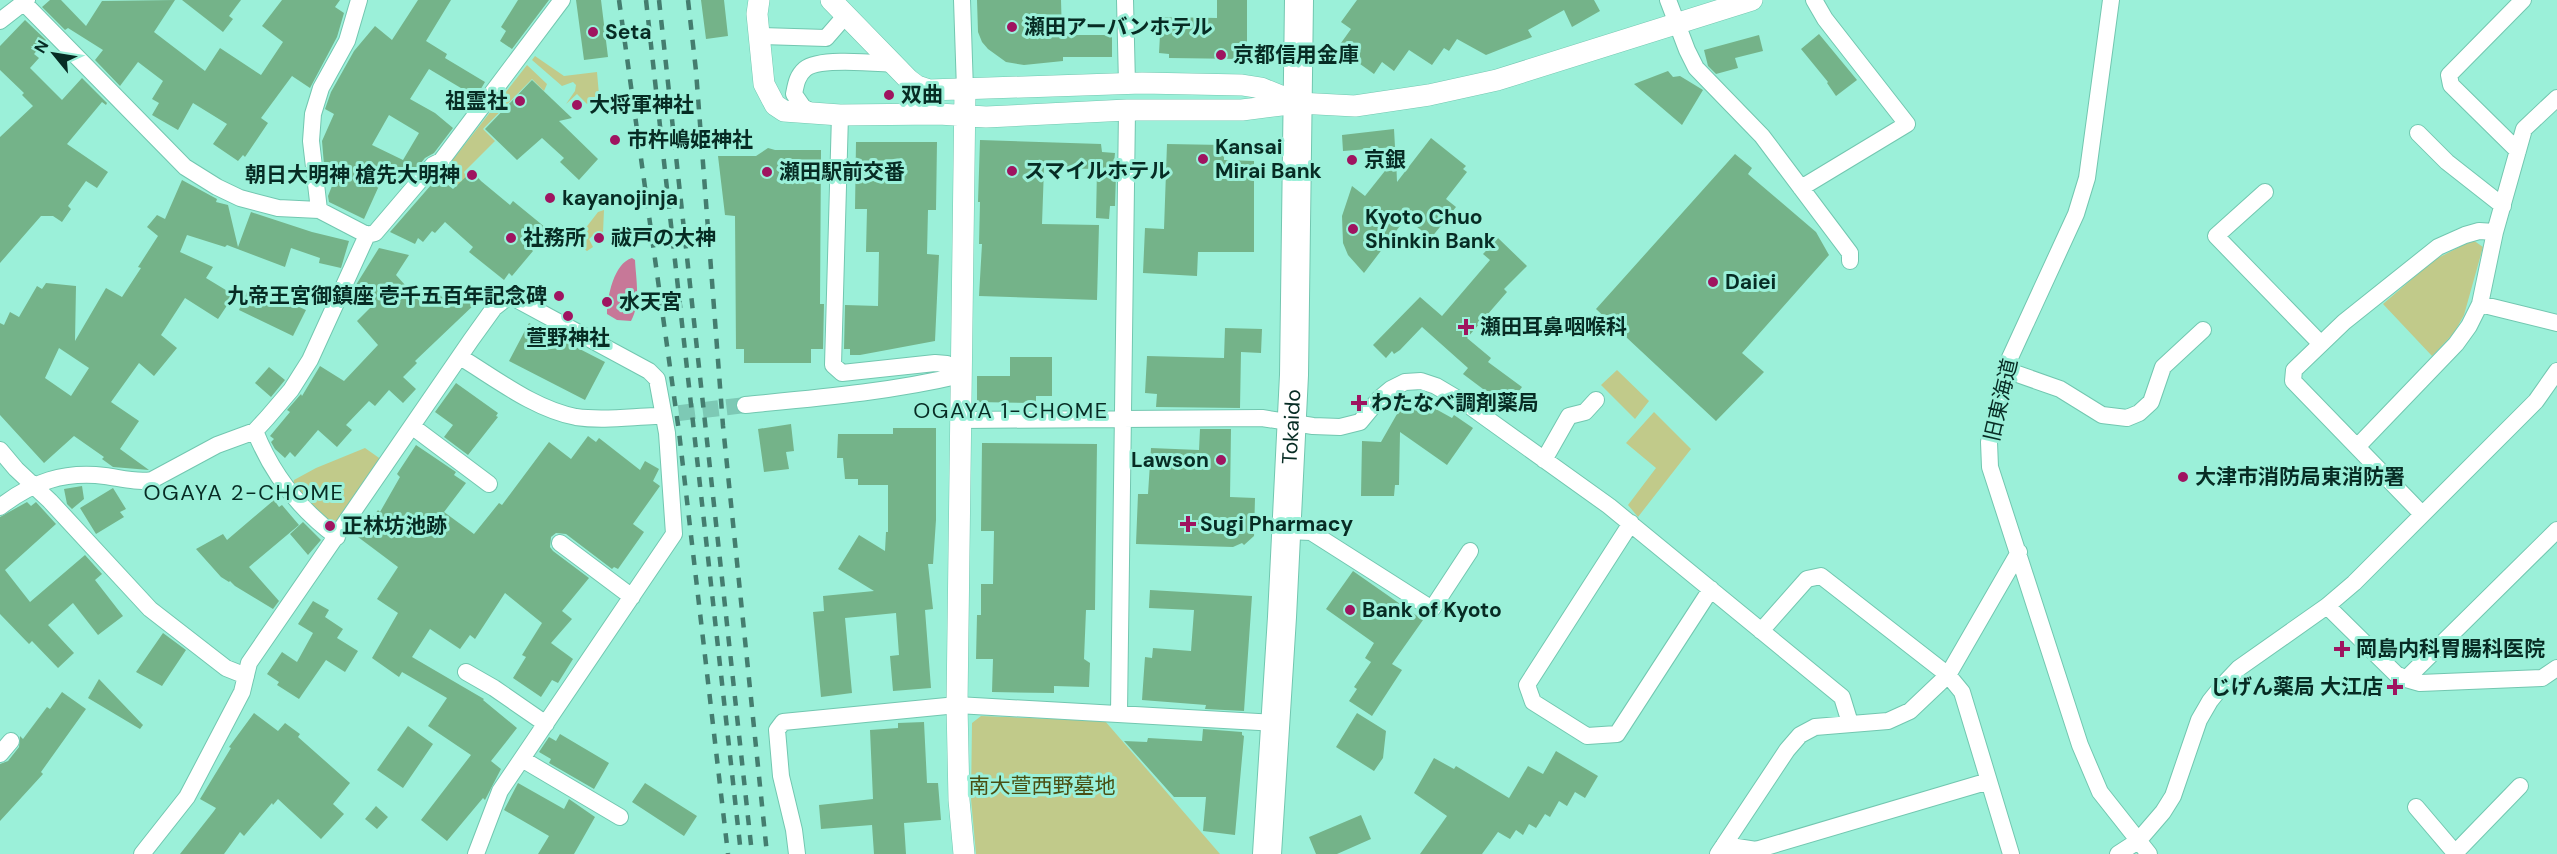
<svg xmlns="http://www.w3.org/2000/svg" width="2557" height="854" viewBox="0 0 2557 854" font-family="'DM Sans','Noto Sans JP',sans-serif">
<style>
.green{fill:#c1ca8a}
.water{fill:#c77898}
.building{fill:#74b389;fill-rule:evenodd}
.lines{fill:none;stroke-linecap:round;stroke-linejoin:round}
.minor-tunnel{stroke:#7dc9b5;stroke-width:16;stroke-dasharray:16 8;stroke-linecap:butt}
.minor-casing{stroke:#72c7b0;stroke-width:18}
.tertiary-casing{stroke:#72c7b0;stroke-width:22}
.trunk-casing{stroke:#72c7b0;stroke-width:30}
.minor{stroke:#fff;stroke-width:16}
.tertiary{stroke:#fff;stroke-width:21}
.trunk{stroke:#fff;stroke-width:28}
.rail{stroke:#447d6f;stroke-width:4.5;stroke-dasharray:10 10;stroke-linecap:butt}
.poi-dot{fill:#9f1460;stroke:#9bf0d9;stroke-width:2}
.labels{text-anchor:middle;stroke-width:6;stroke-linejoin:round;paint-order:stroke}
.poi-label{font-size:21px;font-weight:bold;fill:#072c24;stroke:#9bf0d9;text-anchor:start}
.street-label{font-size:21px;fill:#072c24;stroke:#9bf0d9}
.park-label{font-size:21px;fill:#494e12;stroke:#9bf0d9}
.neighbourhood-label{font-size:22px;letter-spacing:1.5px;fill:#072c24;stroke:#9bf0d9}
</style>
<rect width="100%" height="100%" fill="#9bf0d9"/>
<!-- green -->
<path class="green" d="M535 56 564 76 597 72 599 95 587 104 577 94 566 104 575 91 576 85 573 82 562 86 532 60Z
M527 65 547 84 544 91 532 79 483 129 495 141 464 172 466 177 460 190 441 175Z
M604 210 603 233 598 231 589 239 593 247 587 251 584 249 578 238 598 212Z
M2473 240 2483 247 2464 315 2454 333 2432 356 2383 304 2434 260Z
M1617 370 1649 401 1635 419 1601 385Z
M1654 412 1691 449 1638 517 1628 505 1656 468 1626 443Z
M365 448 382 460 337 521 324 518 293 485 294 480 316 468Z
M981 716 1105 721 1220 854H976L971 799 972 723Z"/>
<!-- water -->
<path class="water" d="M632 258 635 260C636 280 641 304 631 321L617 320 607 314C607 297 614 263 632 258Z"/>
<!-- building -->
<path class="building" d="M50 0H61L86 26 102 1 175 0 154 32 205 71 220 48 261 75 283 42 262 26 282 0H340L335 7 344 13 337 37 310 88 292 76 261 118 268 123 245 157 243 155 238 161 213 144 227 124 193 103 178 130 152 115 159 103 152 99 163 81 138 62 120 86 95 60 103 50 68 28 65 30 42 7Z
M182 0H241L229 16 233 19 223 32Z
M418 0H451L426 41 447 54 445 58 485 82 476 97 429 69 410 99 435 113 453 128 434 153 425 158 401 187 383 177 364 219 329 202 328 196 332 186 327 184 326 176 329 169 324 165 322 141 334 114 325 109 331 92 354 51 375 26 392 40ZM389 115 419 133 403 160 372 145Z
M518 0H549L512 49 500 41 506 31 501 27Z
M576 0H601L608 57 584 60Z
M701 0H724L728 36 706 39Z
M977 0H1061L1062 35H1112V57H1063V61L1024 65 1006 62 988 49 982 42 978 32Z
M1217 0H1247V52L1242 59 1169 58V54L1159 53 1161 17 1217 18Z
M1357 0H1594L1600 11 1572 27 1564 10 1528 30 1532 37 1486 55 1457 39 1449 51 1444 48 1432 65 1409 50 1394 71 1382 62 1374 74 1342 51 1345 46 1341 43 1351 29 1341 22Z
M25 20 46 40 34 54 39 58 30 68 62 100 82 78 107 103 106 105 102 102 67 144 108 172 97 188 86 181 68 206 71 209 62 222 53 216H41L0 263V137L33 106 22 95 24 93 0 70V46Z
M1819 34 1857 80 1836 96 1827 83 1828 82 1801 49Z
M1759 35 1763 51 1735 58 1738 68 1716 74 1708 66 1704 50Z
M1668 71 1673 77 1680 76 1703 90 1682 125 1634 84Z
M532 80 572 118 559 121 598 159 579 180 560 162 564 158 542 138 517 160 485 129Z
M1394 129 1395 147 1343 151 1342 135Z
M1431 138 1466 166 1463 169 1467 172 1446 199 1456 207 1431 238 1406 218 1364 273 1348 255 1343 243 1342 216 1352 186 1365 196 1396 157 1397 182Z
M980 140 1101 144 1102 152 1115 153 1113 174H1116L1115 206H1110L1109 219 1096 218 1097 169 1044 168 1042 224 1099 225 1097 300 979 296 982 244H979L980 202H978Z
M856 142H937L936 210H928L927 254 939 255 935 341 860 355H850V349H844L845 305 878 306 879 252H866L867 209H855Z
M1167 144 1224 145V160L1254 161V252H1198L1197 276 1143 273 1145 228 1164 229Z
M768 148 775 150H821L820 304H824L823 349H811V363H744V349H736L735 216 725 215 718 156H756Z
M1735 154 1752 168 1748 174 1816 232 1829 255 1742 353 1764 372 1716 421 1596 309Z
M472 171 481 181 510 205 513 201 546 228 530 248 533 251 512 276 509 273 504 280 469 252 473 247 445 222 435 233 432 231 423 242 418 238 415 244 390 232 438 177 453 189Z
M182 180 217 199 216 202 228 205 238 247 251 212 312 232 349 241 341 268 319 263 320 258 291 248 285 267 227 245 225 247 187 235 180 252 213 267 206 278 234 295 218 319 185 298 161 335 177 348 154 376 139 363 111 402 139 421 120 449 149 470 113 467 102 459 104 457 74 436 44 463 0 415V323L4 325 10 312 19 317 37 286 42 289 46 283 76 286 75 341 106 288 122 297 141 268 138 267 158 236 147 227 157 215 165 219ZM59 348 89 368 71 396 45 378Z
M1498 238 1527 266 1504 289 1507 292 1467 338 1491 358 1488 362 1522 387 1504 411 1484 396 1487 392 1463 374 1468 368 1422 327 1400 350 1394 354 1392 351 1386 358 1373 345 1420 297 1442 316 1490 260 1483 254Z
M379 248 409 255 396 275 423 305 436 292 448 302 463 288 477 302 415 361 417 363 403 377 416 389 403 403 389 390 375 406 369 401 346 425 352 430 337 447 318 430 295 457 290 452 285 458 275 449 271 442 274 439 270 436 290 412 287 410 301 394 302 396 320 366 344 381 378 345 357 321 373 305 358 296 360 292 354 288Z
M250 285 306 310 293 336 239 310Z
M529 323 605 362 585 400 509 361Z
M1225 328 1262 329 1261 353 1241 352 1240 408 1156 407 1157 394 1145 393 1147 356 1224 358Z
M1010 357H1052V396H1036V403L977 402V376H1010Z
M269 367 285 380 271 397 255 383Z
M456 383 498 413 496 416 498 417 468 455 444 437 453 425 435 412Z
M1414 397 1452 418 1454 415 1473 428 1447 465 1400 432 1399 485H1395L1394 496H1361L1362 441 1381 442 1405 400 1410 403Z
M791 424 794 451 786 452 789 469 764 472 758 429Z
M893 428H936V520L933 564H928L933 609 925 610 931 688 893 691 890 656 899 655 896 613 845 618 852 693 821 697 813 612 824 611 823 596 874 591 838 569 859 535 885 551 886 532H888V485H858V479H845L843 458H837L838 434H893Z
M1200 429H1231L1230 497 1255 498 1254 536 1244 545 1242 543 1233 547 1136 544 1138 494H1148L1151 448 1199 450Z
M588 436 596 442 599 438 640 470 645 461 659 469 653 481 660 486 633 524 644 532 618 569 614 567 612 569 566 534 556 533 551 537 550 547 553 551 589 578 562 611 572 619 551 643 573 659 558 683 552 680 541 697 513 678 526 657 522 655 542 623 505 593 475 639 470 635 460 649 430 629 412 657 484 699 483 700 517 728 491 761 501 769 485 800 483 798 447 841 421 820 471 755 428 726 447 698 402 672 399 677 372 658 398 613 377 599 398 567 358 537 378 510 380 512 400 477 397 474 416 445 456 472 454 475 466 483 444 512 474 534 499 503 502 505 549 442 571 459Z
M982 443 1097 444 1095 610H1086L1084 659 1090 663 1089 687 1054 686V693L992 692 993 659H976L977 615H981V584H993L994 531H981Z
M82 486 84 499 72 509 67 504 64 489Z
M113 488 126 509 120 512 124 517 96 534 80 508Z
M274 500 279 507 282 505 299 525 249 567 279 601 273 609 235 586 230 581 229 582 221 577 196 549 223 534 227 540Z
M27 502 31 506 36 502 56 524 5 570 30 602 85 555 102 574 95 580 123 616 98 635 73 603 48 625 74 653 58 668 32 641 29 644 0 614V517Z
M303 522 321 540 308 555 290 534Z
M1353 571 1423 620 1392 664 1402 670 1372 716 1349 701 1357 689 1354 687 1371 662 1365 658 1374 643 1326 609Z
M1150 590 1252 596 1244 711 1205 709 1206 705 1142 700 1145 657 1152 658 1153 648 1191 651 1194 610 1149 608Z
M313 601 329 610 325 617 343 629 337 638 358 651 345 672 326 660 299 699 277 685 279 682 267 674 282 652 297 662 313 633 298 624Z
M163 633 186 650 162 686 136 672Z
M99 679 143 725 140 729 88 698Z
M62 692 86 709 41 772 43 774 0 821V764L8 761 19 747 20 736 23 739 47 707 50 709Z
M254 713 278 731 285 723 300 734 298 737 350 783 333 804 344 814 321 839 278 799 273 805 272 803 244 836 240 832 224 854H180L214 811 216 808 200 799 231 748 229 747Z
M1357 713 1386 731 1383 758 1374 771 1336 747Z
M924 722 927 783H938L941 820 904 823 906 854H874L872 825 821 829 819 805 873 799 870 730 898 728V723Z
M408 726 433 744 403 788 377 770Z
M1203 729 1242 732V735L1244 736 1235 835 1203 831 1206 797H1174L1124 741 1147 742 1148 738 1202 741Z
M560 734 609 763 594 789 549 763 551 759 539 752 549 737 556 741Z
M1556 751 1598 776 1585 798 1575 792 1567 806 1559 801 1550 817 1545 814 1536 828 1529 824 1523 835 1516 830 1510 839 1498 832 1482 854H1420L1447 816 1414 793 1434 758 1454 769 1456 766 1509 798 1528 766 1543 774Z
M518 783 564 809 569 799 595 817 574 854H538L549 836 504 810Z
M645 783 697 816 684 836 632 802Z
M376 806 388 817 377 829 365 819Z
M1361 815 1371 839 1337 854H1316L1309 837Z"/>
<g class="lines">
<!-- minor-tunnel -->
<path class="minor-tunnel" d="M655 416 745 405"/>
<defs>
<path id="minor" d="M962 0 965 90
M1125 0 1127 84
M1668 0 1687 50 1696 68 1762 136 1850 253V261
M2111 0 2087 178 2076 214 2008 362 1989 442 1990 467 2080 745 2100 792 2149 854
M24 3 185 167 217 187 240 198 278 208 319 210 367 235
M0 21 27 0
M759 36 826 38 846 15
M815 114 803 107 794 94C796 84 797 76 805 69 819 57 875 63 894 64
M840 115 833 365 842 373 935 363 947 364 961 375
M2418 133 2447 162 2503 206
M2518 151 2451 85 2449 75 2523 0
M1801 188 1907 124 1825 19 1814 0
M2265 192 2216 236 2321 344
M319 210 311 141 313 114 321 88 347 41 359 0
M2480 304 2557 323
M460 357C495 378 534 409 576 417 602 421 629 417 655 416
M2006 370 2060 389 2102 415 2127 418 2139 413 2151 402 2163 367 2203 330
M745 405C817 398 890 392 961 375
M961 420 1262 418 1313 426 1340 427 1360 422 1379 399 1391 389 1405 382 1421 381 1436 386 1468 405 1609 506 1842 697 1850 723
M413 427 489 484
M255 431C272 474 299 509 337 537
M2357 447 2456 344 2469 326 2480 304 2495 232 2524 129 2557 98
M0 450 16 469 50 501 150 609 226 668 246 676
M1544 460 1569 416 1585 412 1596 400
M0 507C32 482 64 471 105 476 120 478 137 483 152 480L217 445 255 431 267 418 291 390 310 360 367 235 375 233 433 165 441 161 562 0
M2422 514 2293 381 2294 370 2344 322 2438 247 2465 235 2479 231 2495 232
M1631 523 1527 685 1533 702 1587 736 1617 734 1711 589
M1286 531 1311 532 1432 609 1470 551
M560 543 632 597
M2327 606 2396 674 2406 679 2420 683 2542 678 2557 668
M1761 631 1807 579 1821 576 1948 675 1962 692 2011 854
M466 672 494 688 546 724
M2406 679 2557 530
M1119 713 1127 110
M0 754 11 741
M522 759 620 817
M2416 807 2456 854
M1724 845 1756 850 1989 781
M2455 853 2520 786
M142 854 187 797 242 692 249 663 471 340 494 308 508 297H512L649 371 657 379 667 433 674 534 500 791 476 854
M797 854 794 830 781 776 777 730 783 722 957 705 1275 723
M1718 854 1787 750 1800 735 1815 727 1888 721 1910 711 1948 675 2019 552
M2118 854 2138 841 2163 812 2173 796 2199 720 2210 701 2222 686 2239 668 2327 606 2354 583 2536 401 2557 371"/>
<path id="tertiary" d="M759 0 757 14 764 84 775 105 784 111 840 115 939 114 986 117 1127 110H1242L1298 103 1355 106 1429 95 1497 80 1752 0
M831 0 909 80 917 86 929 90 1142 83 1242 85 1261 88 1298 103
M964 854 959 800 957 705 965 90"/>
<g id="trunk">
<path id="s1" d="M1267 854 1282 617 1294 375 1299 0"/>
</g>
</defs>
<!-- minor casing -->
<use href="#minor" class="minor-casing"/>
<!-- tertiary casing -->
<use href="#tertiary" class="tertiary-casing"/>
<!-- trunk casing -->
<use href="#trunk" class="trunk-casing"/>
<!-- minor -->
<use href="#minor" class="minor"/>
<!-- tertiary -->
<use href="#tertiary" class="tertiary"/>
<!-- trunk -->
<use href="#trunk" class="trunk"/>
<!-- rail -->
<path class="rail" d="M619 0 679 432 728 854
M646 0 741 854
M659 0 752 854
M688 0 696 71 723 426 767 854"/>
</g>
<!-- markers -->
<g class="poi-dot">
<circle cx="1012" cy="27" r="6"/>
<circle cx="593" cy="32" r="6"/>
<circle cx="1221" cy="55" r="6"/>
<circle cx="889" cy="95" r="6"/>
<circle cx="520" cy="101" r="6"/>
<circle cx="577" cy="105" r="6"/>
<circle cx="615" cy="140" r="6"/>
<circle cx="1203" cy="159" r="6"/>
<circle cx="1352" cy="160" r="6"/>
<circle cx="1012" cy="171" r="6"/>
<circle cx="767" cy="172" r="6"/>
<circle cx="472" cy="175" r="6"/>
<circle cx="550" cy="198" r="6"/>
<circle cx="1353" cy="229" r="6"/>
<circle cx="511" cy="238" r="6"/>
<circle cx="599" cy="238" r="6"/>
<circle cx="1713" cy="282" r="6"/>
<circle cx="559" cy="296" r="6"/>
<circle cx="607" cy="302" r="6"/>
<circle cx="568" cy="316" r="6"/>
<path d="M1463 318h6v6h6v6h-6v6h-6v-6h-6v-6h6z"/>
<path d="M1356 394h6v6h6v6h-6v6h-6v-6h-6v-6h6z"/>
<circle cx="1221" cy="460" r="6"/>
<circle cx="2183" cy="477" r="6"/>
<path d="M1185 515h6v6h6v6h-6v6h-6v-6h-6v-6h6z"/>
<circle cx="330" cy="526" r="6"/>
<circle cx="1350" cy="610" r="6"/>
<path d="M2339 640h6v6h6v6h-6v6h-6v-6h-6v-6h6z"/>
<path d="M2392 678h6v6h6v6h-6v6h-6v-6h-6v-6h6z"/>
</g>
<g class="labels">
<!-- poi labels -->
<g class="poi-label">
<text x="1024" y="34">瀬田アーバンホテル</text>
<text x="605" y="39">Seta</text>
<text x="1233" y="62">京都信用金庫</text>
<text x="901" y="102">双曲</text>
<text x="508" y="108" text-anchor="end">祖霊社</text>
<text x="589" y="112">大将軍神社</text>
<text x="627" y="147">市杵嶋姫神社</text>
<text x="1215" y="154">Kansai<tspan x="1215" dy="24">Mirai Bank</tspan></text>
<text x="1364" y="167">京銀</text>
<text x="1024" y="178">スマイルホテル</text>
<text x="779" y="179">瀬田駅前交番</text>
<text x="460" y="182" text-anchor="end">朝日大明神 槍先大明神</text>
<text x="562" y="205">kayanojinja</text>
<text x="1365" y="224">Kyoto Chuo<tspan x="1365" dy="24">Shinkin Bank</tspan></text>
<text x="523" y="245">社務所</text>
<text x="611" y="245">祓戸の大神</text>
<text x="1725" y="289">Daiei</text>
<text x="547" y="303" text-anchor="end">九帝王宮御鎮座 壱千五百年記念碑</text>
<text x="619" y="309">水天宮</text>
<text x="1480" y="334">瀬田耳鼻咽喉科</text>
<text x="568" y="345" text-anchor="middle">萱野神社</text>
<text x="1371" y="410">わたなべ調剤薬局</text>
<text x="1209" y="467" text-anchor="end">Lawson</text>
<text x="2195" y="484">大津市消防局東消防署</text>
<text x="1200" y="531">Sugi Pharmacy</text>
<text x="342" y="533">正林坊池跡</text>
<text x="1362" y="617">Bank of Kyoto</text>
<text x="2356" y="656">岡島内科胃腸科医院</text>
<text x="2383" y="694" text-anchor="end">じげん薬局 大江店</text>
</g>
<!-- street labels -->
<g class="street-label">
<text transform="translate(2001 400) rotate(-77)" y="7">旧東海道</text>
<text dy="7" stroke="none"><textPath href="#s1" startOffset="428">Tokaido</textPath></text>
</g>
<!-- park labels -->
<g class="park-label">
<text x="1042" y="793">南大萱西野墓地</text>
</g>
<!-- neighbourhood labels -->
<g class="neighbourhood-label">
<text x="1011" y="418">OGAYA 1-CHOME</text>
<text x="244" y="500">OGAYA 2-CHOME</text>
</g>
</g>
<!-- north arrow -->
<g transform="translate(54 54) rotate(300)" stroke="#9bf0d9" stroke-width="4.5" paint-order="stroke">
<path d="M0-4.5L10 22L0 15L-10 22Z" fill="#072c24"/>
<text y="-9" font-size="16" font-weight="bold" text-anchor="middle" fill="#072c24">N</text>
</g>
</svg>
